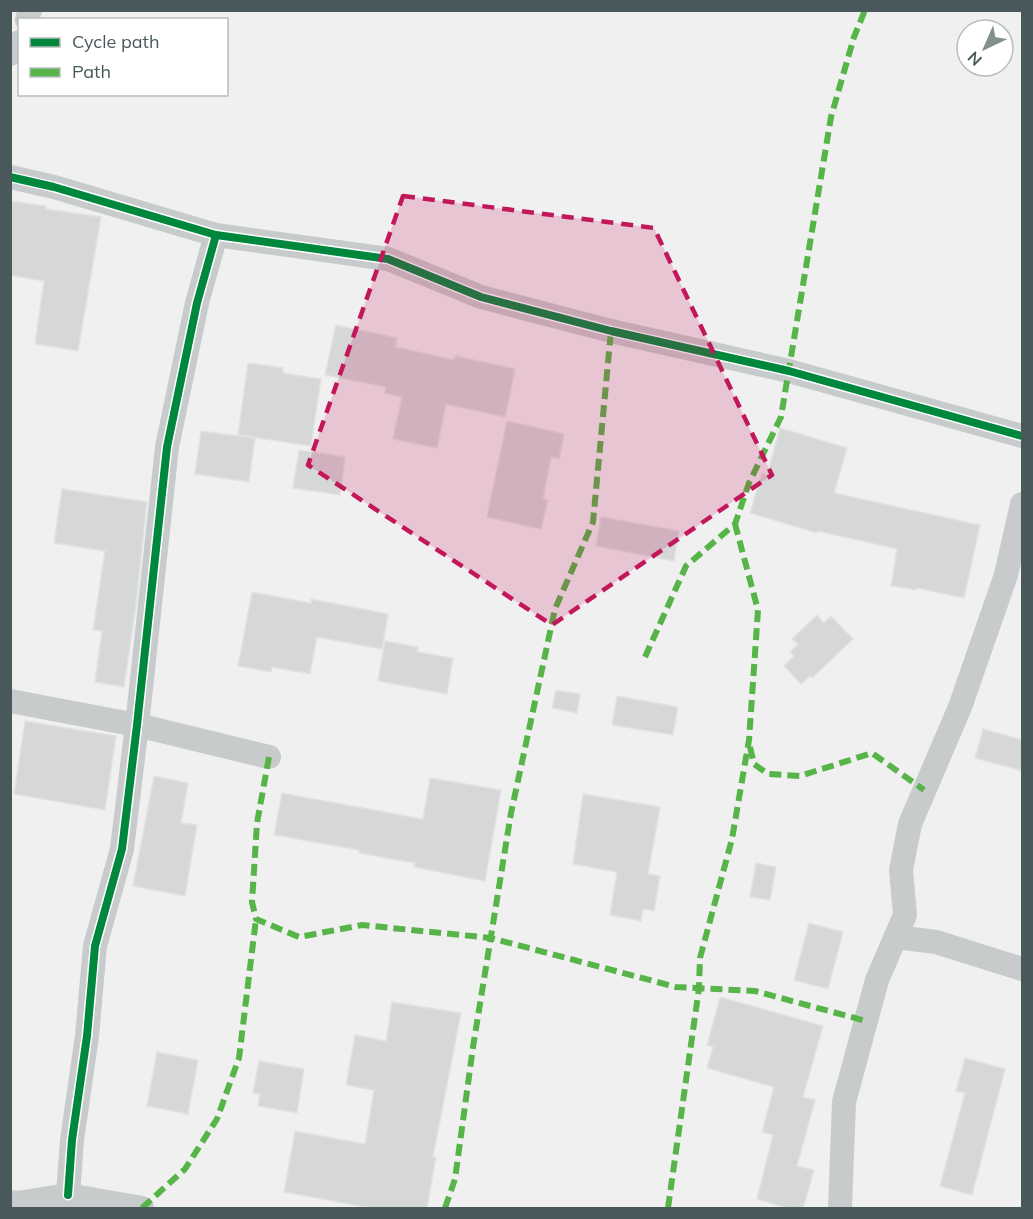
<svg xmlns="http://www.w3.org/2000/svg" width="1033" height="1219" viewBox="0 0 1033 1219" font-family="Mulish,sans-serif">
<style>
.building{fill:#d6d8d8;stroke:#e2e2e3;stroke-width:1.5}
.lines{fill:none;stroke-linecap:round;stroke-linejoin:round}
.street{stroke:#c8cbcb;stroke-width:24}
.quiet{stroke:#57b448;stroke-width:6;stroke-dasharray:12 6;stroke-linecap:butt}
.cycleway-casing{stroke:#fff;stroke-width:11}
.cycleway{stroke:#00873e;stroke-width:8}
.marked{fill:#c2185b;fill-opacity:0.2;stroke:#c2185b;stroke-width:4.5;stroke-dasharray:12 8;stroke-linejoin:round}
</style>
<rect width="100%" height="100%" fill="#f0f0f0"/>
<!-- building -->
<path class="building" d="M10 201 46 206V209L101 217 78 351 35 344 44 281 10 275Z
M336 325 397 338 395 347 454 360 455 356 515 369 505 417 446 404 437 448 393 439 402 397 385 393 386 387 325 375Z
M248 363 283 368V373L321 379 311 446 238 435Z
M507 421 564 434 559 459 551 457 543 499 548 500 541 529 487 517Z
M780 428 847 448 834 493 980 525 964 598 917 588 916 590 891 586 897 549 817 531V533L750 513 762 473 767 475Z
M201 431 255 438 249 482 195 474Z
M299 450 345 457 340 495 293 488Z
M62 489 147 502 136 605 124 687 95 682 102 631 93 630 105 551 54 543Z
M601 517 679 531 674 561 596 546Z
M252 592 311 603V599L388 614 382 649 317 637 310 674 272 667 271 672 238 666Z
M817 615 824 623 831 616 853 639 812 678 810 676 801 684 784 666 794 656 790 652 798 644 792 639Z
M385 641 418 647 417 652 453 658 447 694 378 681Z
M556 690 580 694 577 713 552 708Z
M617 696 678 707 673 735 612 725Z
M25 721 116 736 105 810 14 794Z
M983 729 1023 740V771L975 758Z
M154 776 188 783 181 823 197 825 185 896 133 886Z
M430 778 501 790 485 881 414 867 415 863 359 853V850L274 835 282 793 423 819Z
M583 794 660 807 648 874 660 876 654 911 643 909 641 921 610 915 617 872 573 864Z
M756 863 776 867 770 900 750 897Z
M809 923 843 932 828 989 794 980Z
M720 997 823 1026 803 1097 815 1100 797 1166 814 1170 803 1209H791L757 1199 773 1135 762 1132 774 1087 707 1068 713 1047 707 1045Z
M392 1002 461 1013 433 1157H436L427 1209H376L284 1192 295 1131 365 1144 374 1090 346 1085 355 1035 386 1041Z
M157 1052 198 1060 188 1114 147 1106Z
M965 1058 1005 1069 972 1195 940 1186 965 1093 956 1091Z
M259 1061 304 1069 297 1113 258 1106 260 1094 253 1093Z"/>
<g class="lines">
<!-- street -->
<path class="street" d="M27 20 30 10
M10 54 20 42
M10 177 54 187 216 235 388 259 481 297 611 331 789 371 1022 436
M10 701 137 725 269 757
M896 937 936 942 1022 969
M68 1195 72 1140 87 1036 95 946 122 849 137 725 167 447 197 303 216 235
M10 1202 17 1203 68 1195 142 1208
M840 1208 844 1102 877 980 905 915 901 870 910 824 960 707 1006 575 1022 504"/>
<!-- quiet -->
<path class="quiet" d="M645 657 686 566 735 524 749 483 781 417 831 117 854 37 865 10
M750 747 754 764 768 774 800 776 872 753 924 790
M269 757 257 823 252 902 256 919 299 937 362 925 491 938 676 987 755 991 866 1021
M142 1208 185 1169 217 1119 239 1058 256 919
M445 1208 455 1179 473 1047 511 813 555 609 593 522 611 331
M668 1208 699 988 700 958 732 839 749 740 758 610 735 524"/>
<defs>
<path id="cycleway" d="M10 177 54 187 216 235 388 259 481 297 611 331 789 371 1022 436
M68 1195 72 1140 87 1036 95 946 122 849 137 725 167 447 197 303 216 235"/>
</defs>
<!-- cycleway casing -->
<use href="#cycleway" class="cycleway-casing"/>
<!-- cycleway -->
<use href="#cycleway" class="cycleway"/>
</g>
<!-- marked area -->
<path class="marked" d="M403 196 654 228 772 475 552 625 308 465Z"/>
<!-- border -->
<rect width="1033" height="1219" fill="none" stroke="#49595b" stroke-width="24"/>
<!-- legend -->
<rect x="18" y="18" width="210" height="78" fill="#ffffff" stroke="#b6bdbd" stroke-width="1.5"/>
<rect x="30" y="38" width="30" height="9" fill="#00873e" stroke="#b6bdbd" stroke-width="1.5"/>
<text x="72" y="48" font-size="18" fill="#49595b">Cycle path</text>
<rect x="30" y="68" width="30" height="9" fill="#57b448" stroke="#b6bdbd" stroke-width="1.5"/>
<text x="72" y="78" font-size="18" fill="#49595b">Path</text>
<!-- north arrow -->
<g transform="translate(985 48) rotate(224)"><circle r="28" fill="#ffffff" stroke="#b6bdbd" stroke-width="1.5"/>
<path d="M0-4.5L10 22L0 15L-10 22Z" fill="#838e8f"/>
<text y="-9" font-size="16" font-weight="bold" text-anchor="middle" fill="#49595b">N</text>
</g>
</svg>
